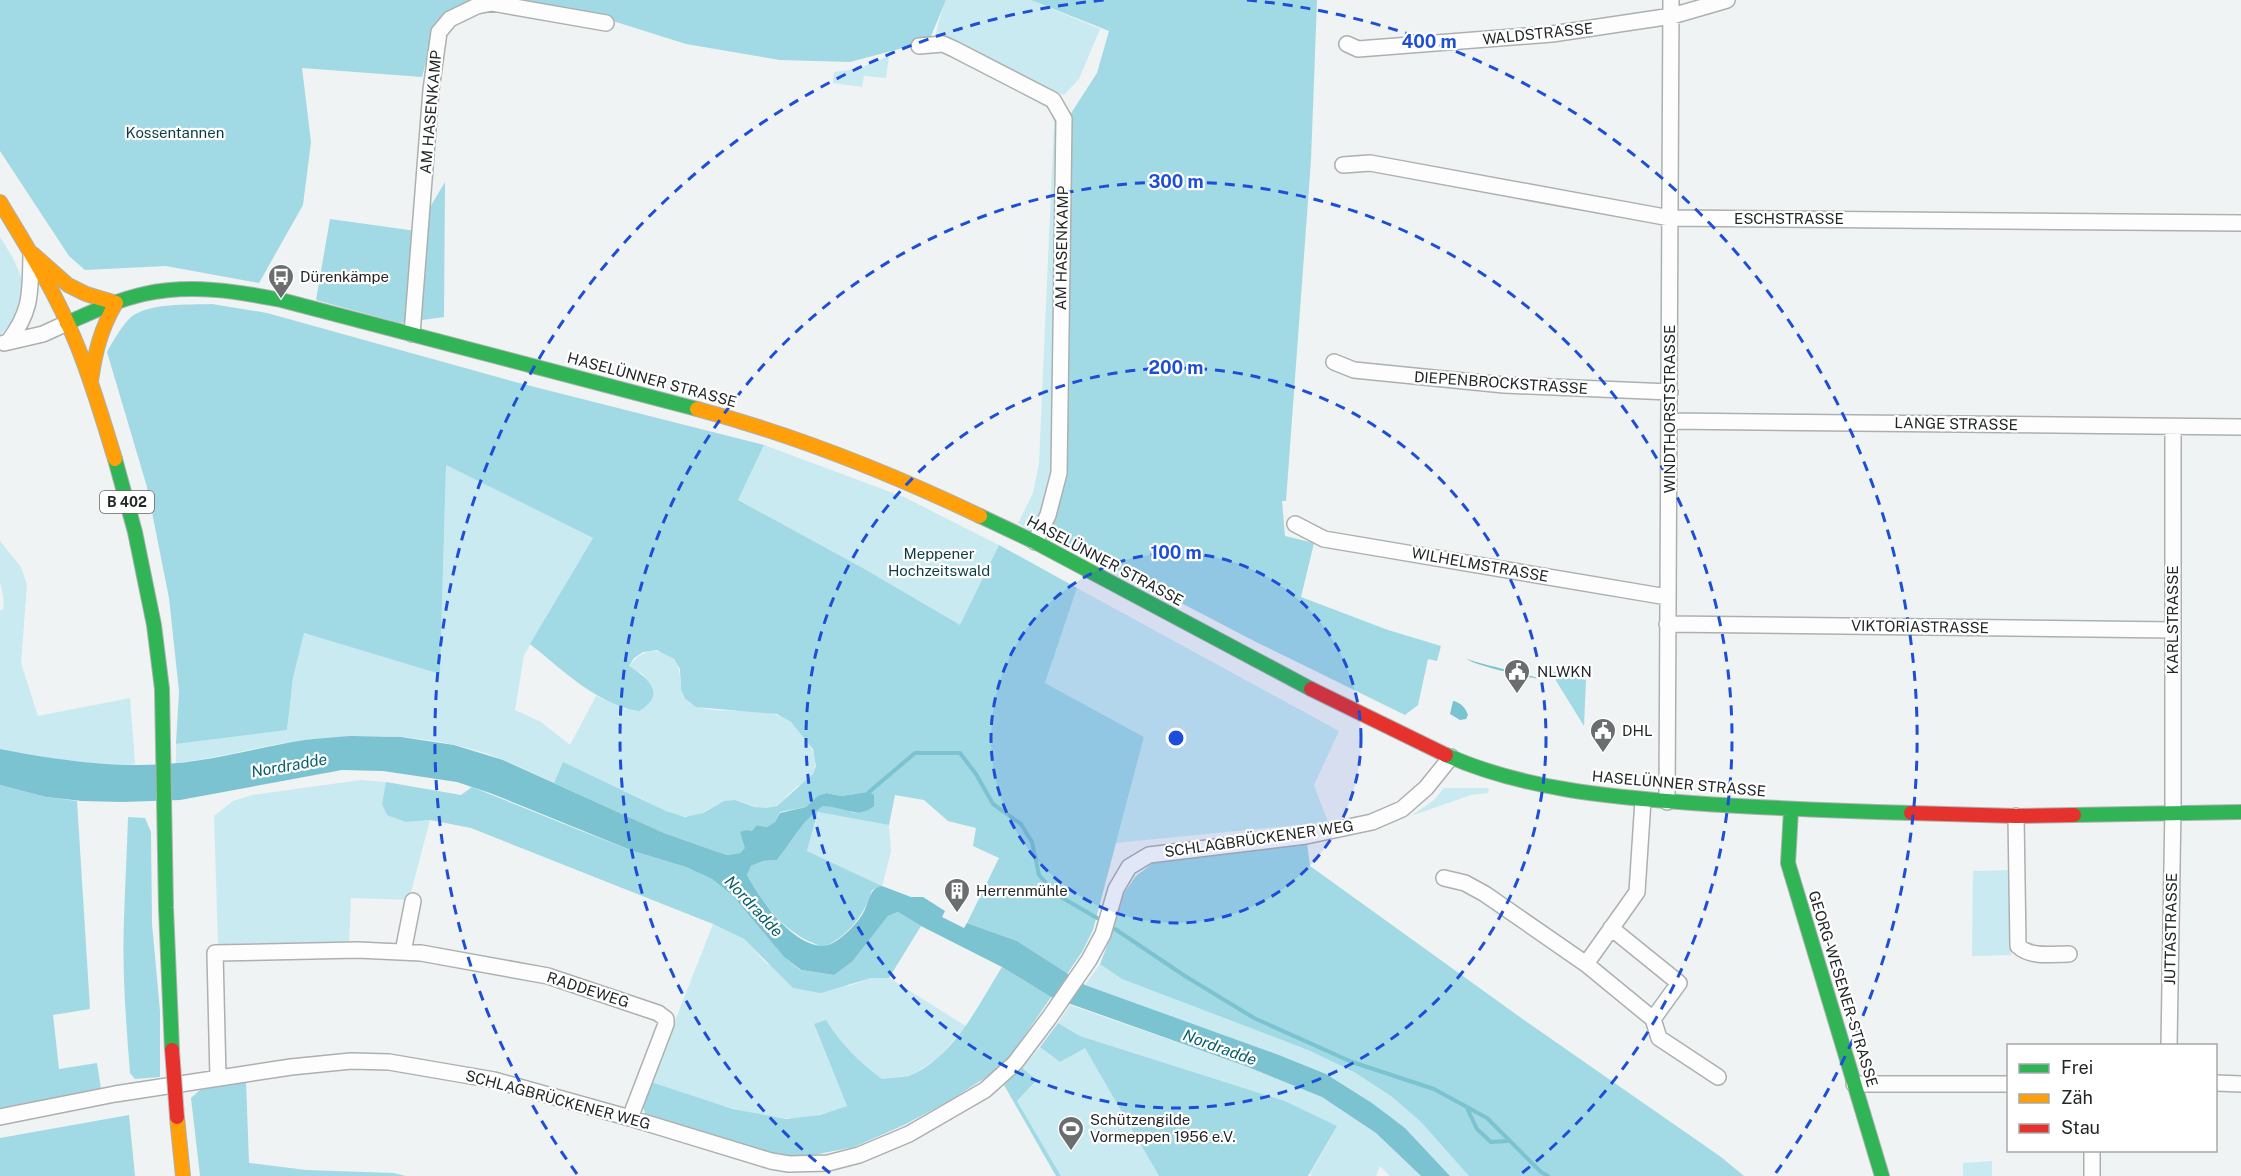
<svg xmlns="http://www.w3.org/2000/svg" width="2241" height="1176" viewBox="0 0 2241 1176" font-family="'Public Sans',sans-serif">
<style>
.green{fill:#c9eaf0}
.forest{fill:#a1d9e4}
.water{fill:#7cc3d1}
.lines{fill:none;stroke-linecap:round;stroke-linejoin:round}
.stream{stroke:#7cc3d1;stroke-width:4}
.street-casing{stroke:#adb0b0;stroke-width:18}
.fast-casing{stroke:#adb0b0;stroke-width:16}
.slow-casing{stroke:#adb0b0;stroke-width:16}
.jam-casing{stroke:#adb0b0;stroke-width:16}
.street{stroke:#fdfdfd;stroke-width:15}
.fast{stroke:#30b455;stroke-width:14}
.slow{stroke:#ff9f0a;stroke-width:14}
.jam{stroke:#e5322d;stroke-width:14}
.jam-bridge-casing{stroke:#c4bebf;stroke-width:16;stroke-linecap:butt}
.jam-bridge{stroke:#e5322d;stroke-width:14}
.ring{fill:none;stroke:#1d4ed8;stroke-width:3;stroke-dasharray:10 8}
.labels{text-anchor:middle;stroke-width:4.5;stroke-linejoin:round;paint-order:stroke}
.shield{fill:#fff;stroke:#666868;stroke-width:1.5}
.shield-label{font-size:14px;font-weight:bold;fill:#242727}
.street-label{font-size:15px;fill:#242727;stroke:#fff}
.park-label{font-size:15px;fill:#0d3c45;stroke:#fff}
.poi-label{font-size:15px;fill:#242727;stroke:#fff;text-anchor:start}
.water-label{font-size:16px;font-style:italic;fill:#065f6d;stroke:#fff}
.centre{fill:#1d4ed8;stroke:#fff;stroke-width:3}
.ring-label{font-size:18px;text-anchor:middle;font-weight:bold;fill:#1d4ed8;stroke:#fff;stroke-width:4.5;stroke-linejoin:round;paint-order:stroke}
</style>
<rect width="100%" height="100%" fill="#eff3f3"/>
<!-- green -->
<path class="green" d="M946 0H1031L1100 29 1079 79 1064 95 935 39 939 20Z
M955 51 1053 107 1059 121 1055 472 1041 512 1029 530 1018 523 1033 493 1039 463 1054 123 1051 110 970 65 954 59Z
M889 56 886 78 864 76 862 87 833 83 834 72 858 69Z
M0 237C15 260 34 291 17 318 12 324 5 330 0 335Z
M764 445 904 497 999 545 960 626 861 567 738 500Z
M446 465 593 538 524 655 515 710 541 722 570 745 596 696 626 709 644 675 629 667C639 650 660 645 674 660 685 672 675 692 688 702 713 719 763 702 789 721 802 730 824 759 812 775 807 782 797 786 791 792 784 798 780 806 770 808 754 810 741 797 726 801 711 805 700 819 684 816 669 814 655 806 642 799 616 787 589 775 563 763L554 783C537 775 521 767 504 760 442 735 372 732 306 740 262 745 220 758 176 763V744L287 730 293 678 304 633 440 674Z
M0 541 21 567 27 585 21 663 38 716 130 698 135 764C89 765 45 758 0 749V610H3C5 597 2 593 0 581 0 569 0 553 0 541Z
M1077 588 1339 731 1314 785 1328 822 1116 843 1144 737 1045 683Z
M361 780 386 782 382 804 406 822 430 820 409 900 351 898 349 943 218 944 214 816 233 801 252 795Z
M1444 788H1489L1488 793 1471 795 1411 816 1434 800Z
M819 812 889 825 891 852 882 886 807 851Z
M2012 870 2011 955 1972 956 1973 871Z
M713 924 744 939 767 964 849 986 871 978H889L966 1026 939 1057 913 1075 882 1079C859 1063 841 1044 826 1020L814 1025 847 1106C827 1113 806 1120 784 1118 738 1114 694 1096 651 1082Z
M1100 964 1122 979 1308 1050 1354 1072 1391 1096 1421 1122 1469 1176H1450L1405 1128 1372 1103 1326 1074 1279 1055 1085 985Z
M1070 1005 1248 1067 1322 1097 1376 1133 1421 1176H1390L1380 1166 1376 1176H1312L1310 1174 1337 1126 1285 1101 1080 1036 1058 1023Z
M1040 1047 1060 1062 1085 1047 1159 1176H1061L1017 1101 1037 1081 1022 1068Z
M1992 1161V1176H1963V1163Z"/>
<!-- forest -->
<path class="forest" d="M0 0H470L436 23 422 77 302 68 311 142 303 205 259 283 166 266 85 270 69 256 0 151Z
M500 0H946L929 41 850 62 780 60 686 44 613 21Z
M1031 0H1317L1311 160 1286 501H1282L1285 536 1314 543 1301 597 1388 630 1441 646 1437 661 1428 659 1418 705 1405 715 1256 642 1049 534 1054 516 1068 118 1097 73 1109 31Z
M445 182 444 317 400 323 316 300 330 219 416 231Z
M212 304 267 313 519 383 764 445 738 500 861 567 960 625 999 545 1077 588 1045 683 1144 737 1093 930 1082 952 1067 974 1017 941 967 923 999 858 973 846 976 828 948 821 924 800 895 795 889 825 818 812 807 851 882 886 872 890C864 916 849 935 824 947 786 935 766 908 747 875L751 866 763 861 777 860C794 839 800 823 823 806H832L855 813V794L841 796 826 793 819 796 806 807 780 812 775 822 767 827 757 825 745 841 746 848 740 853 727 855 718 852 664 833 554 783 563 762 666 811 685 817 703 813 724 801 735 800 755 807 767 808 777 806 813 774 816 766 813 749 791 722 777 714 696 707 685 699 681 690 680 669 674 659 657 650 643 652 634 658 629 666C649 679 667 694 639 711 596 704 563 670 530 644L593 538 446 465 440 674 304 633 293 678 287 730 176 744 179 691 169 598 147 487 107 352C113 341 120 329 128 320 144 302 190 305 212 304Z
M1550 671 1586 680 1584 726Z
M386 782 461 795 472 787 579 830 633 851 686 867 712 879 732 895 784 957 800 970 834 975 852 962 888 916 898 912 921 926 889 978H871L821 993 793 988 744 939 713 924 471 828 430 820 406 822 387 815 382 804Z
M0 785 46 797 77 801 90 1009 53 1015 59 1069 97 1063 101 1089 0 1108Z
M128 817 145 818 151 832 152 924 160 1011V1077L135 1079 130 1073C126 1022 122 971 124 919 125 885 127 851 128 817Z
M1307 843 1310 866 1524 1020 1721 1157 1744 1176H1469L1421 1122 1391 1096 1354 1072 1308 1050 1122 979 1100 964 1111 936 1124 893 1136 876 1153 863Z
M1002 967 1051 997 1010 1057 991 1074 949 1101 904 1125 854 1147 803 1157 772 1153 646 1115 642 1105 651 1082 733 1109 786 1119 820 1115 847 1106 814 1024 826 1020C841 1044 859 1062 882 1079 892 1077 906 1078 914 1074 956 1053 979 1004 1002 967Z
M1058 1023 1080 1036 1285 1101 1337 1126 1308 1176H1159L1085 1048 1060 1062 1040 1047Z
M1022 1068 1037 1080 1017 1101 1061 1176H1056L1004 1085Z
M246 1081 249 1163 306 1170 393 1173 406 1176H200L191 1098 200 1090Z
M129 1115 135 1176H0V1138Z"/>
<!-- water -->
<path class="water" d="M1467 659C1489 667 1518 671 1541 679 1530 678 1473 665 1467 659Z
M1453 701C1460 702 1466 708 1468 715L1466 719 1460 720 1450 714Z
M351 736 401 737 454 745 503 760 664 833 718 852 727 855 740 853 745 848 740 832 746 830 752 831 757 825 767 827 775 822 780 813 806 807 818 796 826 793 841 796 869 792 874 795V806C858 820 842 806 823 806 800 823 794 839 777 860L763 861 751 866 747 875C761 900 791 945 823 946 836 946 856 925 862 915 869 905 868 888 882 886L911 897H923L945 911 942 917 964 928 967 923 1017 941 1085 985 1279 1055 1326 1074 1372 1103 1405 1128 1450 1176H1421L1376 1133 1322 1097 1248 1067 1051 997 1002 967 921 926 898 912 888 916 852 962 834 975 801 970 784 957 732 895 712 879 686 867 633 851 490 793 457 782 383 771 342 770 180 800 123 802 82 801 46 797 0 785V749C66 762 134 771 201 760 236 755 270 745 305 740 320 738 336 737 351 736Z"/>
<g class="lines">
<!-- stream -->
<path class="stream" d="M869 792 915 753H960L976 774 993 804 1021 824 1032 842 1039 875 1056 894 1097 918
M1115 929 1185 976 1254 1018 1352 1062 1434 1089 1487 1118 1541 1172 1548 1176
M1468 1110 1477 1129 1491 1142 1507 1141"/>
<defs>
<path id="street" d="M1347 44 1358 49 1552 34 1672 16 1727 0
M919 46 943 44 954 49 1053 100 1064 119 1059 473 1048 515 1035 542
M1343 165 1370 163 1670 218 2241 223
M412 334 431 90 439 32 450 19 477 6 492 3 606 23
M8 342C32 311 30 293 31 256
M4 343 43 334 67 323
M1334 362 1354 370 1504 385 1670 392
M1670 421 2241 427
M1295 524 1324 539 1667 597
M1667 624 2173 630
M1667 802 1671 0
M2016 816 2018 946C2031 958 2052 954 2069 954
M1444 878 1465 883 1485 894 1586 964 1653 1019 1659 1038 1718 1077
M1611 928 1679 983 1653 1019
M403 952 413 901
M1586 964 1637 892 1643 800
M2169 1046 2173 806V427
M218 1078 215 953 358 950 421 953 548 976 658 1013 666 1019V1024L630 1118
M2216 1083 2241 1084
M1854 1084H2008
M0 1117 115 1094 291 1067 351 1061 389 1062 494 1080 630 1118 771 1161 789 1164 828 1163 859 1155 909 1134 985 1090 1015 1063 1049 1018 1089 960 1103 934 1116 889 1129 867 1149 855 1306 836 1372 822 1402 809 1426 788 1451 757
M2092 1176V1150"/>
<path id="fast" d="M67 323C92 312 117 300 144 294 190 284 236 291 281 300L697 409
M115 459 135 532 154 625 162 689 166 908 172 1050
M980 516 1035 542 1311 689
M1446 755C1522 789 1610 797 1692 803 1765 808 1838 811 1911 813
M1791 810 1788 863 1882 1176
M2074 815 2241 812"/>
<path id="slow" d="M0 202C28 248 57 295 77 345 92 382 103 420 115 459
M33 254 68 285 86 294 116 303
M91 381C95 352 101 328 116 303
M697 409C795 435 888 472 980 516
M177 1117 183 1176"/>
<path id="jam" d="M1311 689 1446 755
M1911 813 2016 816 2074 815"/>
</defs>
<!-- street casing -->
<use href="#street" class="street-casing"/>
<!-- fast casing -->
<use href="#fast" class="fast-casing"/>
<!-- slow casing -->
<use href="#slow" class="slow-casing"/>
<!-- jam casing -->
<use href="#jam" class="jam-casing"/>
<!-- street -->
<use href="#street" class="street"/>
<!-- fast -->
<use href="#fast" class="fast"/>
<!-- slow -->
<use href="#slow" class="slow"/>
<!-- jam -->
<use href="#jam" class="jam"/>
<defs>
<path id="jam-bridge" d="M172 1050 177 1117"/>
</defs>
<!-- jam-bridge casing -->
<use href="#jam-bridge" class="jam-bridge-casing"/>
<!-- jam-bridge -->
<use href="#jam-bridge" class="jam-bridge"/>
</g>
<!-- distance rings -->
<circle cx="1176" cy="738" r="185" fill="#1d4ed8" fill-opacity=".12"/>
<g class="ring">
<circle cx="1176" cy="738" r="185"/>
<circle cx="1176" cy="738" r="370"/>
<path d="M830 1173A556 556 0 1 1 1522 1173"/>
<path d="M577 1174A741 741 0 0 1 1105 0M1247 0A741 741 0 0 1 1775 1174"/>
</g>
<!-- icons -->
<defs>
<symbol id="bus-pin" viewBox="-11 -11 22 30"><path d="M0 17L-7.5 6A9.5 9.5 0 1 1 7.5 6Z" fill="#6b6e6e" stroke="#fff"/><path d="M-5-6H5V4H4V6H2V4H-2V6H-4V4H-5ZM-3.5-4V0h7V-4ZM-3.5 1.2v1.5H-2V1.2ZM2 1.2v1.5H3.5V1.2Z" fill="#fff"/></symbol>
<symbol id="civic-pin" viewBox="-11 -11 22 30"><path d="M0 17L-7.5 6A9.5 9.5 0 1 1 7.5 6Z" fill="#6b6e6e" stroke="#fff"/><path d="M-.6-6.5H3V-4.5H.6V-3L4-1V1h2V6H-6V1h2V-1L-.6-3ZM-1.2 2.5V6h2.4V2.5Z" fill="#fff"/></symbol>
<symbol id="building-pin" viewBox="-11 -11 22 30"><path d="M0 17L-7.5 6A9.5 9.5 0 1 1 7.5 6Z" fill="#6b6e6e" stroke="#fff"/><path d="M-4-6H4V6H1V3H-1V6H-4ZM-2.5-4.3h1.7v1.8h-1.7ZM.8-4.3h1.7v1.8H.8ZM-2.5-1h1.7V.8h-1.7ZM.8-1h1.7V.8H.8Z" fill="#fff"/></symbol>
<symbol id="stadium-pin" viewBox="-11 -11 22 30"><path d="M0 17L-7.5 6A9.5 9.5 0 1 1 7.5 6Z" fill="#6b6e6e" stroke="#fff"/><path d="M0-5a6.5 5 0 1 0 0 10a6.5 5 0 1 0 0-10ZM-3.5-1.8h7v3.6h-7Z" fill="#fff"/></symbol>
</defs>
<g fill-rule="evenodd">
<use href="#bus-pin" x="266" y="262" width="30" height="40"/>
<use href="#civic-pin" x="1502" y="657" width="30" height="40"/>
<use href="#civic-pin" x="1588" y="716" width="30" height="40"/>
<use href="#building-pin" x="942" y="876" width="30" height="40"/>
<use href="#stadium-pin" x="1056" y="1114" width="30" height="40"/>
</g>
<g class="labels">
<!-- shield labels -->
<rect class="shield" x="100" y="491" width="54" height="22" rx="4.5"/>
<g class="shield-label">
<text x="127" y="507">B 402</text>
</g>
<!-- street labels -->
<g class="street-label">
<text transform="translate(1538 34) rotate(-6)" y="5">WALDSTRASSE</text>
<text transform="translate(431 112) rotate(-85)" y="5">AM HASENKAMP</text>
<text x="1789" y="224">ESCHSTRASSE</text>
<text transform="translate(1062 248) rotate(-89)" y="5">AM HASENKAMP</text>
<text transform="translate(652 380) rotate(15)" y="5">HASELÜNNER STRASSE</text>
<text transform="translate(1501 383) rotate(4)" y="5">DIEPENBROCKSTRASSE</text>
<text transform="translate(1670 409) rotate(-90)" y="5">WINDTHORSTSTRASSE</text>
<text transform="translate(1956 424) rotate(1)" y="5">LANGE STRASSE</text>
<text transform="translate(1105 561) rotate(28)" y="5">HASELÜNNER STRASSE</text>
<text transform="translate(1480 565) rotate(10)" y="5">WILHELMSTRASSE</text>
<text transform="translate(2173 620) rotate(-90)" y="5">KARLSTRASSE</text>
<text transform="translate(1920 627) rotate(1)" y="5">VIKTORIASTRASSE</text>
<text transform="translate(1679 784) rotate(5)" y="5">HASELÜNNER STRASSE</text>
<text transform="translate(1259 839) rotate(-8)" y="5">SCHLAGBRÜCKENER WEG</text>
<text transform="translate(2171 929) rotate(-89)" y="5">JUTTASTRASSE</text>
<text transform="translate(1843 989) rotate(73)" y="5">GEORG-WESENER-STRASSE</text>
<text transform="translate(588 990) rotate(18)" y="5">RADDEWEG</text>
<text transform="translate(558 1100) rotate(15)" y="5">SCHLAGBRÜCKENER WEG</text>
</g>
<!-- park labels -->
<g class="park-label">
<text x="175" y="138">Kossentannen</text>
<text x="939" y="559">Meppener<tspan x="939" dy="17">Hochzeitswald</tspan></text>
</g>
<!-- poi labels -->
<g class="poi-label">
<text x="300" y="282">Dürenkämpe</text>
<text x="1537" y="677">NLWKN</text>
<text x="1622" y="736">DHL</text>
<text x="976" y="896">Herrenmühle</text>
<text x="1090" y="1125">Schützengilde<tspan x="1090" dy="17">Vormeppen 1956 e.V.</tspan></text>
</g>
<!-- water labels -->
<g class="water-label">
<text transform="translate(289 765) rotate(-10)" y="6">Nordradde</text>
<text transform="translate(754 906) rotate(47)" y="6">Nordradde</text>
<text transform="translate(1220 1047) rotate(20)" y="6">Nordradde</text>
</g>
</g>
<circle cx="1176" cy="738" r="9" class="centre"/>
<g class="ring-label">
<text x="1429" y="48">400 m</text>
<text x="1176" y="188">300 m</text>
<text x="1176" y="374">200 m</text>
<text x="1176" y="559">100 m</text>
</g>
<!-- legend -->
<rect x="2007" y="1044" width="210" height="108" fill="#ffffff" stroke="#a7a9a9" stroke-width="1.5"/>
<rect x="2019" y="1064" width="30" height="9" fill="#30b455" stroke="#a7a9a9" stroke-width="1.5"/>
<text x="2061" y="1074" font-size="18" fill="#242727">Frei</text>
<rect x="2019" y="1094" width="30" height="9" fill="#ff9f0a" stroke="#a7a9a9" stroke-width="1.5"/>
<text x="2061" y="1104" font-size="18" fill="#242727">Zäh</text>
<rect x="2019" y="1124" width="30" height="9" fill="#e5322d" stroke="#a7a9a9" stroke-width="1.5"/>
<text x="2061" y="1134" font-size="18" fill="#242727">Stau</text>
</svg>
